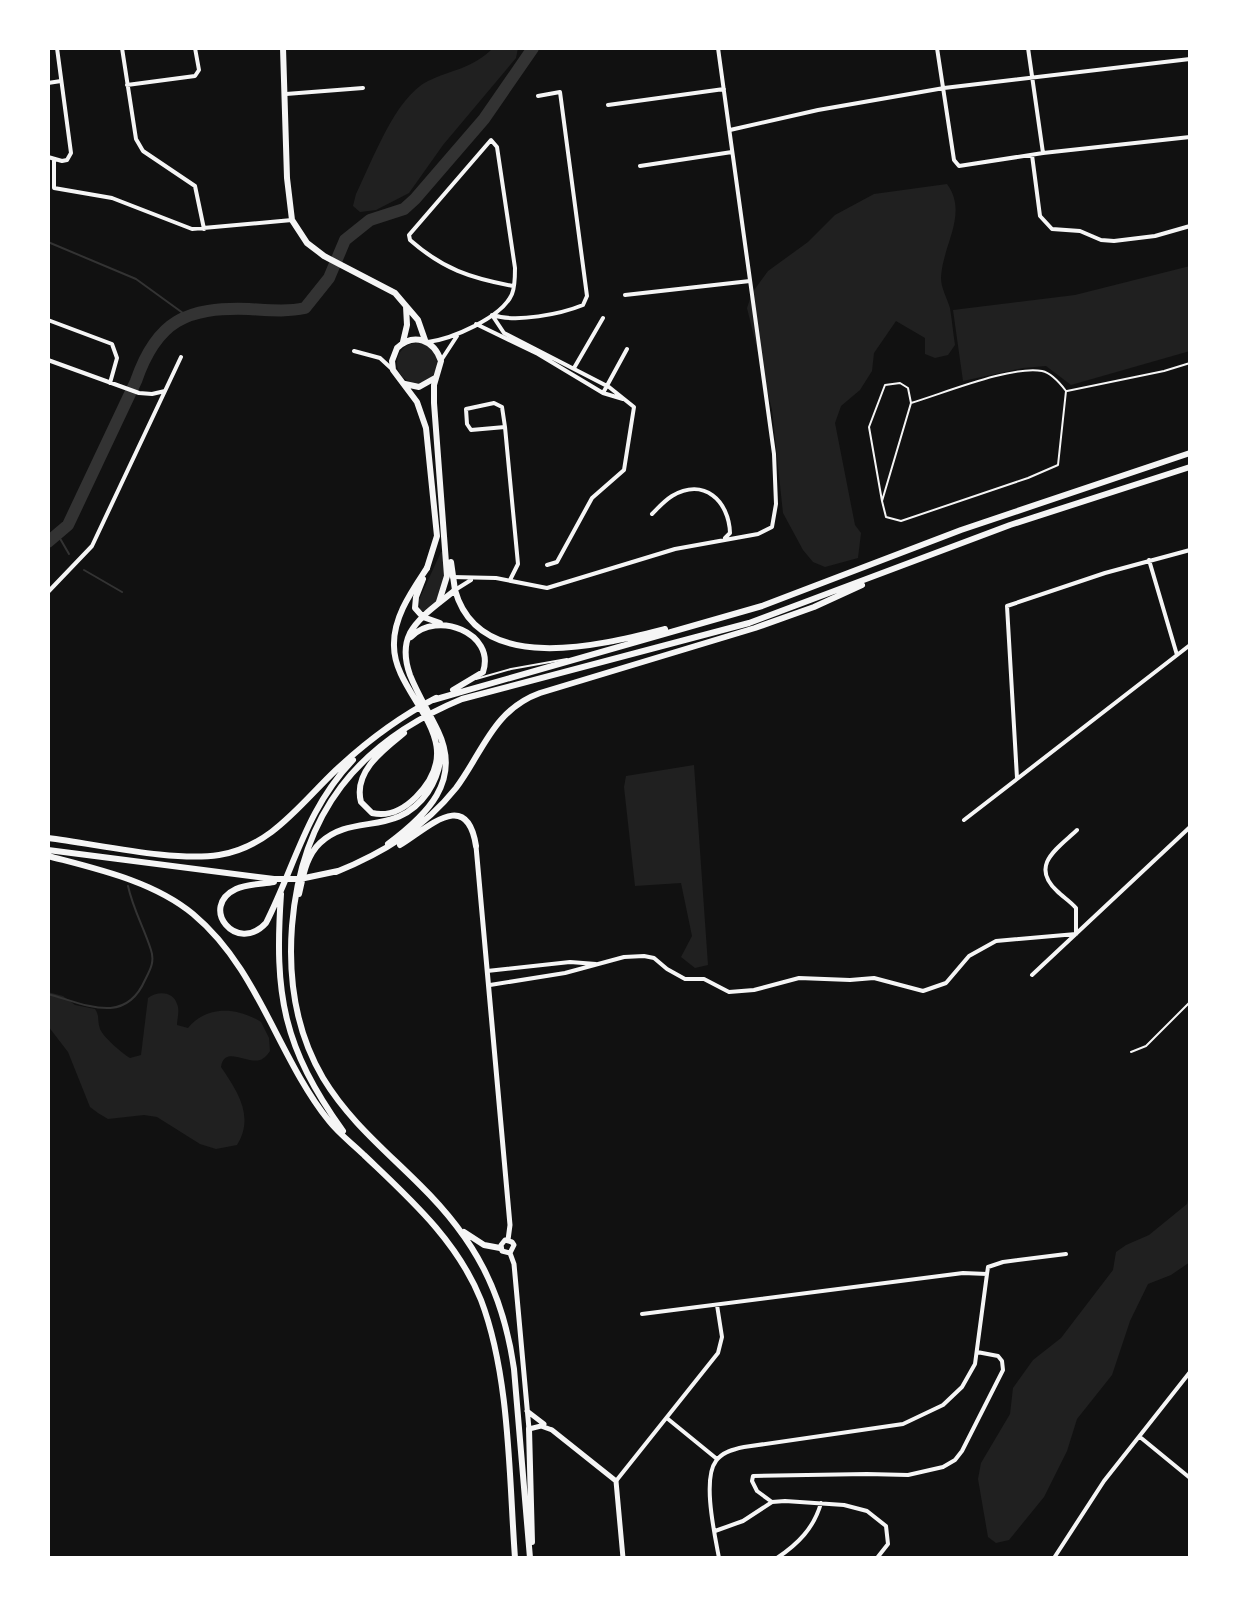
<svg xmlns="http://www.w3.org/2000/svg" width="1238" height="1606" viewBox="0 0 1238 1606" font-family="Montserrat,sans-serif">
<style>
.green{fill:#202020}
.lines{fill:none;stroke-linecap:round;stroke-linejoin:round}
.stream{stroke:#333;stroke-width:2}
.river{stroke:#333;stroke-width:12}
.service{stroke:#f5f5f5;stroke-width:2}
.minor{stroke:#f5f5f5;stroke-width:4}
.tertiary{stroke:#f5f5f5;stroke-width:5}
.primary{stroke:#f5f5f5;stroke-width:6}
.trunk{stroke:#f5f5f5;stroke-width:6}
</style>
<rect width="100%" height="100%" fill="#111"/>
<!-- green -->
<path class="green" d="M493 48H518L516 58 443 145 409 193 376 210 360 212 353 206 356 194C372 162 395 97 428 81 453 69 472 69 493 48Z
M947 184C969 214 942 246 941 278 941 288 947 298 950 308 952 320 953 333 955 345L948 355 935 358 925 354V338L896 321 874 353 872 371 860 390 841 406 835 423 855 525 861 533 858 558 825 567 813 562 803 550 783 513 772 410 747 308 752 293 768 271 808 242 835 215 874 194Z
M1190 266V351L1071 385 1046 366 1023 368 963 381 953 310 1075 295Z
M397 363a20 20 0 1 1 40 0a20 20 0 1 1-40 0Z
M441 552H444C445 573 446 599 426 612L420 610 419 600Z
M694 765 708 965 695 968 681 957 692 936 681 883 635 886 624 787 626 776Z
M48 992 63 996 75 1005 95 1009C100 1016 97 1021 100 1029 103 1037 122 1053 130 1058L141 1055 148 998C157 991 173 991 177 1004 180 1010 177 1019 177 1025L188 1028C207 1005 237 1007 261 1022L269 1038 270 1051C268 1054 264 1059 260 1060 247 1064 224 1045 221 1067 237 1091 255 1116 237 1145L216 1149 200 1144 157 1117 144 1115 108 1119 98 1113 90 1107 68 1052 48 1026Z
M1190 1190V1262L1171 1275 1148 1284 1130 1321 1112 1375 1077 1419 1067 1451 1044 1497 1009 1540 996 1543 988 1537 978 1479 981 1463 1010 1414 1013 1388 1033 1360 1061 1338 1077 1317 1113 1270 1116 1252 1126 1245 1149 1235 1187 1204Z"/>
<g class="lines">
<!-- stream -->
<path class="stream" d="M48 242 136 279 187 316
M58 535 69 554
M84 570 122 592
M48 994C85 1004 125 1026 145 980 150 970 155 962 151 950 144 928 133 909 128 886"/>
<!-- river -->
<path class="river" d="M48 542 68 525 136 381C157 320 187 307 249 309 268 310 287 312 305 308L329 278 345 240 370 220 404 209 415 199 484 119 533 48"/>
<!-- service -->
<path class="service" d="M1067 391 1164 371 1190 363
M882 501 869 427 885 385 900 383 908 388 911 403 882 501 886 517 901 521 1028 478 1058 465 1066 391C1060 383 1051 373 1042 371 1012 365 942 394 911 403
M476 679 511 669 567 659
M1131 1052 1146 1046 1190 1002"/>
<!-- minor -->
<path class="minor" d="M122 48 136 139 143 151 195 186 204 229
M937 48 954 160 959 166 1043 153 1190 137
M1028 48 1043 153
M48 83 61 81
M127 85 195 76 199 70 195 48
M286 94 363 88
M608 105 724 89
M730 130 818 110 944 88 1190 59
M1032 155 1040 216 1052 229 1080 231 1101 240 1114 241 1155 236 1190 226
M48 157 62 161 67 160 71 153 57 48
M54 160V188L112 198 192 229 292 220
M640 166 732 152
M625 295 750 281
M492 315 504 333 609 387 634 407 624 470 592 498 557 562 547 565
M493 315C516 323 561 314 583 305L587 296 560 92 538 96
M48 320 112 344 117 358 110 383
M476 324 538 354 603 393 623 399
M428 342C451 339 502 318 512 294 515 287 515 276 515 268L497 147 491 140 409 235 410 240C443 269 470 278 513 286
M354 351 380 358 393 370
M442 359 457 336
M48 360 139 393 152 394 165 391
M574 368 603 318
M603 393 627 349
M505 427 471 430 467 424 466 409 494 403 502 407 505 427 518 564 510 580
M652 514C658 508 664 501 672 496 704 477 729 501 730 533L725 538
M1149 560 1177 655
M452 577 496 578 547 588 675 549 758 534 772 527 776 504 774 454 718 48
M455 590 471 580
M48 592 92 546 181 357
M1017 778 1007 606 1105 573 1190 550
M964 820 1190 645
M487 971 570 962 596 964
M1032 975 1190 827
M490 985 565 973 624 957 644 956 654 958 667 969 685 979H704L729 992 754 990 799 978 850 980 874 978 923 991 946 983 969 956 996 941 1076 934V908C1070 901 1063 897 1057 891 1029 865 1058 848 1077 830
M987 1274 988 1267 1003 1262 1066 1254
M642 1314 963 1273 987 1274
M668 1419 717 1459
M1140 1437 1190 1478
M616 1481 718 1353 722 1337 717 1305
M772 1502 757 1491 752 1481 753 1476 867 1474 908 1475 943 1467 955 1460 962 1451 1003 1370 1002 1361 998 1356 977 1352
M715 1531 743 1521 772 1502 785 1501 844 1505 867 1511 886 1526 888 1544 877 1558
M719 1558C715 1536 702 1479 716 1461 722 1452 734 1449 744 1447L903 1424 943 1405 962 1387 975 1364 987 1274
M777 1558C798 1544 814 1528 821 1503
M1054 1558 1104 1481 1190 1372"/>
<!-- tertiary -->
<path class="tertiary" d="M476 846 510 1225 508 1240
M510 1253 502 1251 501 1245 505 1240 512 1242 514 1245 510 1253 514 1264 529 1429 541 1426 552 1430
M527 1411 544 1424
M552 1430 616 1481 623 1558"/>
<!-- primary -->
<path class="primary" d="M283 48 287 178 292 220 307 243 324 256 395 293 418 320 425 340
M403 342 407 325 406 306
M405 384 419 387 435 378
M451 562 455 590
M427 568 437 536 426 428 417 402 393 370 392 361 397 348C414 332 434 340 441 361L434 385V403L447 576 439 602"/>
<!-- trunk -->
<path class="trunk" d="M423 579 416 597 415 608 423 617 440 623
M411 637C437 610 496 633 483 672L453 690
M433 700 762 606 961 530 1190 453
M404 733C383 750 353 772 361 802L372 813C389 817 404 809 416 797 474 739 394 698 394 646 393 617 412 591 427 568
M48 838C97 844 172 862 219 855 271 847 301 803 336 770 366 742 399 717 436 698
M388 844C427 815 462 781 438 731 429 712 418 695 410 675 405 661 403 647 410 633 419 616 440 603 455 590 479 677 602 645 665 629
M400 845C427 829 467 787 476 846
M48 850 274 879H300L338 871
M48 856C97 869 153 881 193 914 259 969 277 1056 329 1121 339 1134 353 1144 364 1155 409 1198 457 1240 481 1300 510 1376 509 1477 515 1558
M336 872C383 853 424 828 456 788 483 752 493 710 540 693L755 628 814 607 862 585
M274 882C262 884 247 884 236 889 198 907 237 955 266 923 295 866 306 809 353 760
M281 894C274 995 283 1047 343 1131
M299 894C303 877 306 856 320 843 353 812 396 838 428 792 437 778 442 763 441 745
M464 1232 484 1245 500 1248
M529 1429 532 1542
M530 1558 514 1369C503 1292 475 1239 420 1185 385 1150 349 1121 323 1078 296 1032 288 979 292 926 301 813 358 742 462 699L749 623 1010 525 1190 467"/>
</g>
<!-- border -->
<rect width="1238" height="1606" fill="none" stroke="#ffffff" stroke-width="100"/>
</svg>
